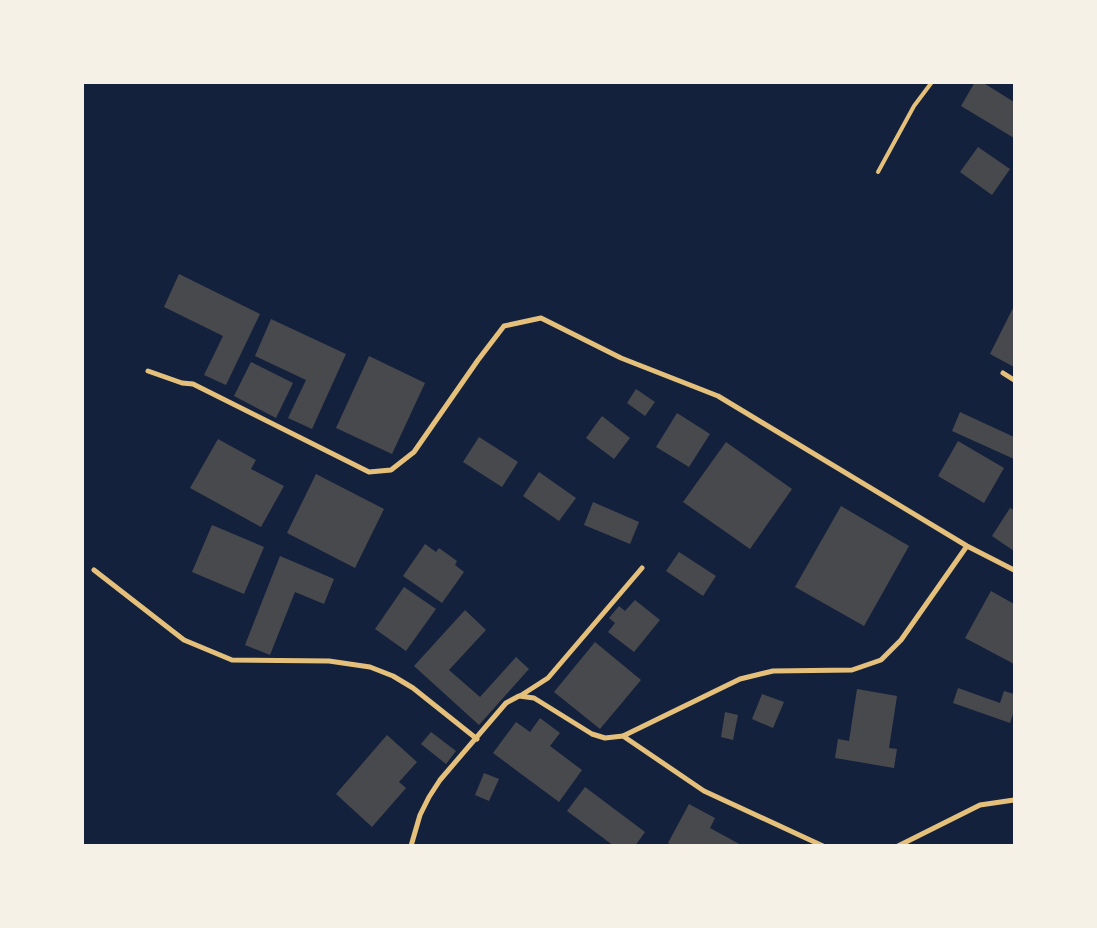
<svg xmlns="http://www.w3.org/2000/svg" width="1097" height="928" viewBox="0 0 1097 928" font-family="'Titillium Web',sans-serif">
<style>
.building{fill:#48494c}
.lines{fill:none;stroke-linecap:round;stroke-linejoin:round}
.service{stroke:#e5c07b;stroke-width:4}
.minor{stroke:#e5c07b;stroke-width:5}
</style>
<rect width="100%" height="100%" fill="#14213d"/>
<!-- building -->
<path class="building" d="M975 82H982L1014 102V138L961 106Z
M978 147 1010 169 992 195 960 172Z
M179 274 260 314 226 385 204 375 223 336 164 307Z
M1014 306V367L990 354Z
M271 319 346 354 312 429 288 418 306 380 255 356Z
M369 356 425 383 392 454 336 428Z
M251 362 293 383 276 418 234 396Z
M636 389 655 402 645 416 627 403Z
M960 412 1014 437V459L952 431Z
M677 413 710 434 689 467 656 447Z
M602 416 630 438 614 459 586 438Z
M479 437 518 462 502 487 463 462Z
M218 439 256 460 251 469 284 486 261 527 190 488Z
M958 441 1004 468 984 503 938 476Z
M726 442 792 489 750 549 683 502Z
M539 472 576 498 559 521 523 496Z
M316 474 384 509 355 568 287 533Z
M593 502 639 522 630 544 584 525Z
M841 506 909 546 864 626 795 587Z
M1010 508 1014 510V551L992 536Z
M212 525 264 547 244 594 192 572Z
M425 544 436 552 439 548 457 561 455 565 464 572 442 603 403 576Z
M679 552 716 576 703 596 666 571Z
M280 556 334 579 324 604 295 592 270 655 245 645Z
M404 587 436 609 406 651 375 629Z
M991 591 1014 604V664L965 638Z
M635 600 660 620 634 652 608 632 615 623 609 618 619 606 625 611Z
M465 610 486 630 449 670 480 697 516 657 529 669 479 725 414 666Z
M595 642 641 680 600 729 554 692Z
M958 688 1000 703 1004 691 1014 694V711L1010 723 953 703Z
M857 689 897 696 889 748 897 749 894 768 835 758 838 739 849 741Z
M762 694 784 702 773 728 752 719Z
M725 712 738 715 733 740 721 737Z
M540 718 560 733 550 746 582 770 559 802 493 753 516 722 530 732Z
M431 732 456 751 446 764 421 744Z
M387 735 417 762 399 782 406 788 372 827 336 794Z
M484 773 499 779 489 801 475 795Z
M585 787 645 832 635 846H614L567 811Z
M689 804 715 818 710 828 743 846H673L668 843Z"/>
<g class="lines">
<!-- service -->
<path class="service" d="M878 172 914 106 932 82"/>
<!-- minor -->
<path class="minor" d="M148 371 182 383 193 384 369 472 391 470 414 452 478 360 504 326 541 318 621 358 718 396 967 546 1014 570
M1003 373 1014 380
M94 570 184 640 232 660 329 661 370 667 393 676 413 688 477 739
M520 696 548 678 642 568
M623 736 704 791 823 846
M411 846 420 815 429 797 440 780 506 703 519 696 534 698 592 734 605 738 623 736 740 679 773 671 852 670 881 660 901 640 967 546
M898 846 980 805 1014 800"/>
</g>
<!-- border -->
<rect width="1097" height="928" fill="none" stroke="#f6f1e7" stroke-width="168"/>
</svg>
